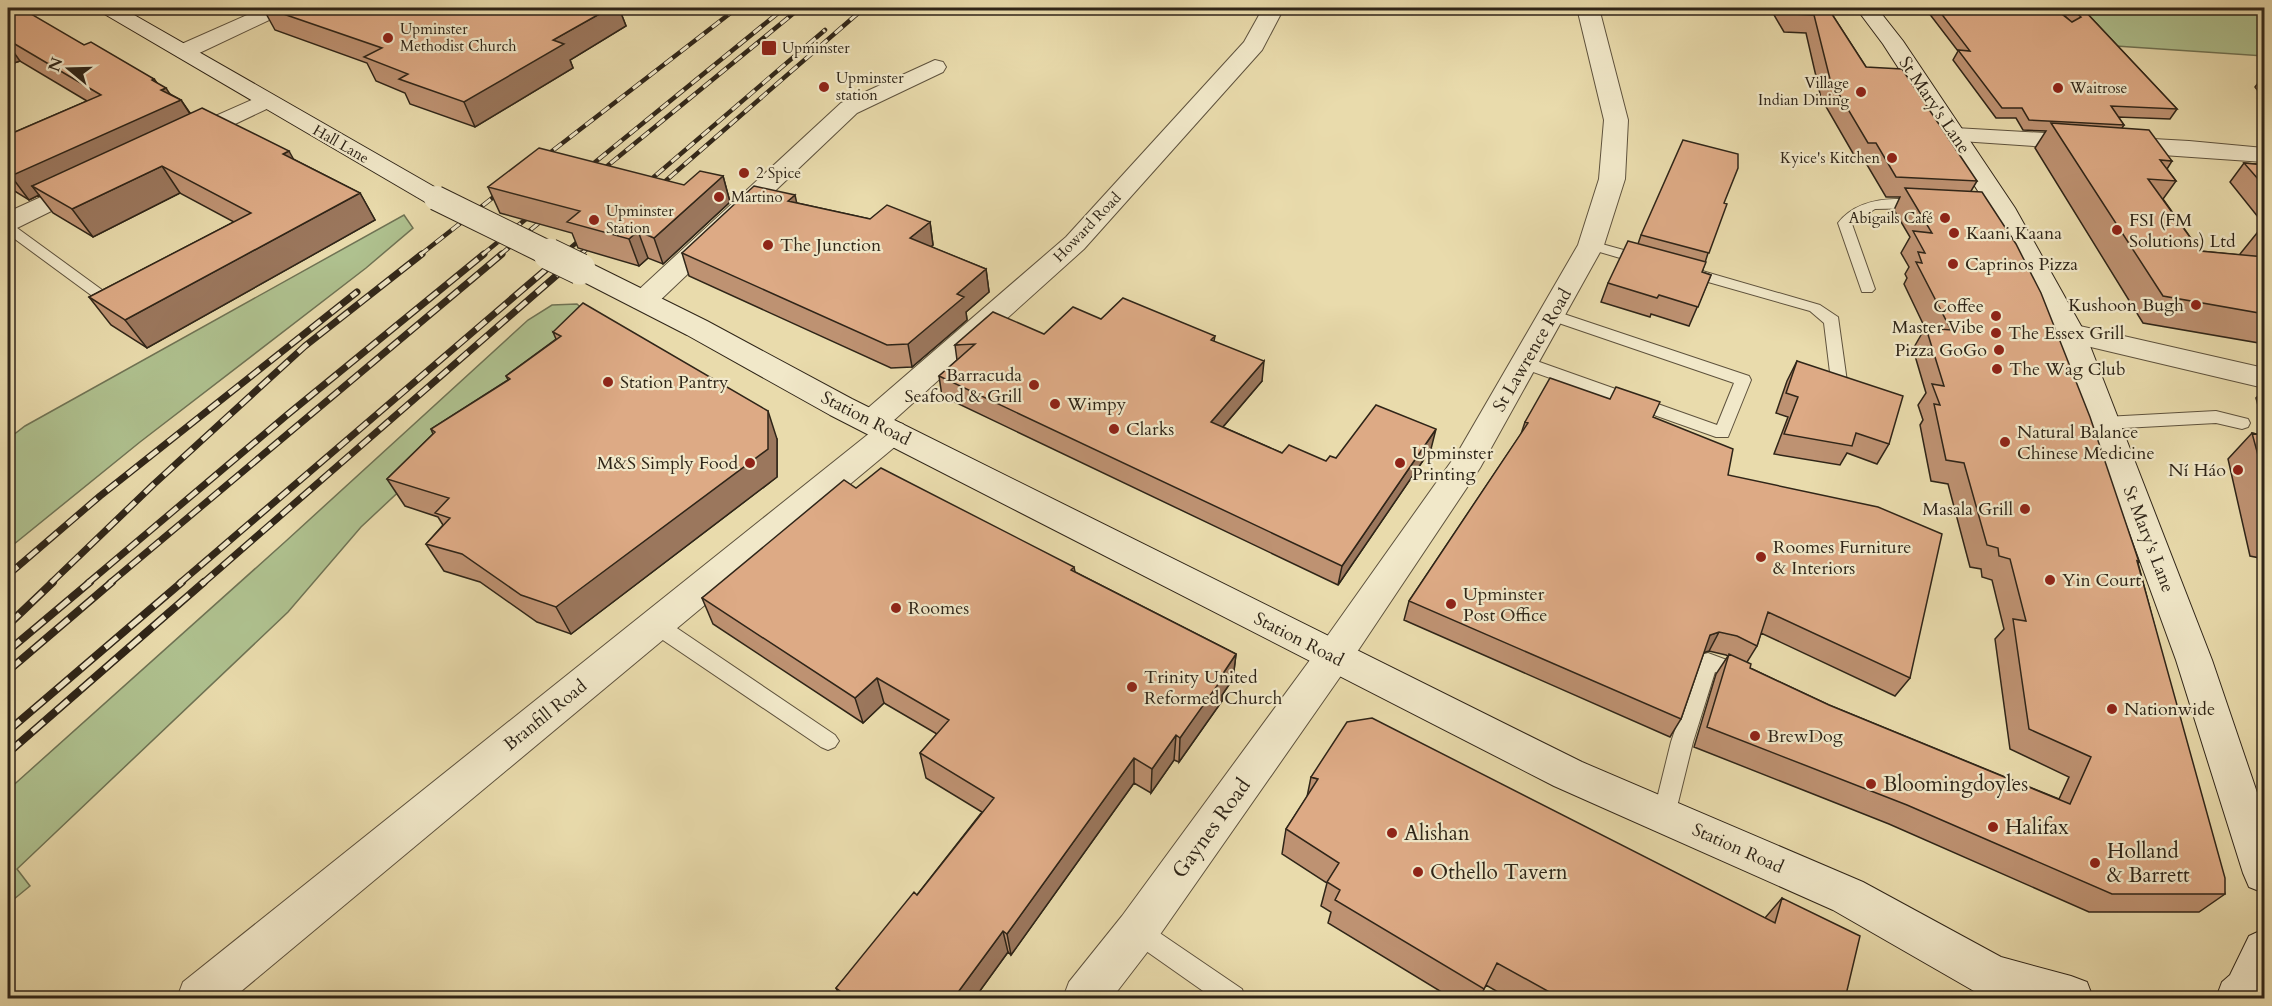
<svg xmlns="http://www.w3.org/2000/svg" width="2272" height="1006" viewBox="0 0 2272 1006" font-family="Cardo,serif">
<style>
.green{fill:#afc18f;stroke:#6f7354;stroke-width:1.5}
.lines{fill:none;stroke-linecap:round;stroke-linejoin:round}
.lane-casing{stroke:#5e523d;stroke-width:2}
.street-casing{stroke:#5e523d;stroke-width:2}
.secondary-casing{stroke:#2f2518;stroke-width:2}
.lane{fill:#f1e8c9;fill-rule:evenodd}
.street{fill:#f1e8c9;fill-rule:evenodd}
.secondary{fill:#f1e8c9;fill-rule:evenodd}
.rail-far2-casing{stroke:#2f2518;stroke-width:4.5}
.rail-far1-casing{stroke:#2f2518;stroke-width:7}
.rail-casing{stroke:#2f2518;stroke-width:8}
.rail-far2{stroke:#f1e8c9;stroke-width:3;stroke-dasharray:10;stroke-linecap:butt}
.rail-far1{stroke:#f1e8c9;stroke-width:4.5;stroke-dasharray:13;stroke-linecap:butt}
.rail{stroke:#f1e8c9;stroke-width:5;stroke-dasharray:16;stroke-linecap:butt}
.secondary-bridge-far1-casing{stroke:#2f2518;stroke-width:26;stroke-linecap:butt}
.secondary-bridge-casing{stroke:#2f2518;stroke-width:33;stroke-linecap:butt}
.secondary-bridge-far1{stroke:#f1e8c9;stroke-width:24}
.secondary-bridge{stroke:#f1e8c9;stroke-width:31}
.wall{fill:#be9272;stroke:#2f2518;stroke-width:1.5}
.shaded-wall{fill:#9b775d;stroke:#2f2518;stroke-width:1.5}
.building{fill:#ddaa85;stroke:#2f2518;stroke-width:1.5}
.poi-dot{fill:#8f2418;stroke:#f1e8c9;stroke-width:2}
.labels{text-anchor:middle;stroke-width:4.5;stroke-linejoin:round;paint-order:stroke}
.far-poi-label{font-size:15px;fill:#2f2518;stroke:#f1e8c9;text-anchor:start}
.far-street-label{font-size:15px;fill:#2f2518;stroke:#f1e8c9}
.street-label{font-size:18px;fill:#2f2518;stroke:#f1e8c9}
.poi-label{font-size:18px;fill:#2f2518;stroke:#f1e8c9;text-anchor:start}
.near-poi-label{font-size:21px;fill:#2f2518;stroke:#f1e8c9;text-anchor:start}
.near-street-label{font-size:21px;fill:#2f2518;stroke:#f1e8c9}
</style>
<rect width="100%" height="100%" fill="#e9dbac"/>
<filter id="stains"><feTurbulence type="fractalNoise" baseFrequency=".00333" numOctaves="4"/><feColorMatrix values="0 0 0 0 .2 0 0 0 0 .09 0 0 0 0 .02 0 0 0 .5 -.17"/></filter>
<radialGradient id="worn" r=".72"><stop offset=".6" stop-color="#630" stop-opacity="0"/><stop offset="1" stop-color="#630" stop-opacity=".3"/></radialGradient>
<!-- green -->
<path class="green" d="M2058 8H2264V56L2101 45Z
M404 215 413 228 366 268 140 442 8 549V439L25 426Z
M577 304 586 312 562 339 361 527 288 612 17 869 30 886 8 904V790L286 541 528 320 552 305Z"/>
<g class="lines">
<defs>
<path id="lane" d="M1899 199 1920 200 1927 204 1920 208 1875 209 1852 224 1875 289 1872 292H1862L1838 223C1853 204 1875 199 1899 199Z
M8 224 13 225 120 303 123 306 120 309H110L8 234Z
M1591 241 1649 257 1651 260 1644 265 1586 248 1584 245Z
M1685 266 1820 305 1838 317 1848 389 1846 393H1834L1832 389 1824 323 1810 311 1680 274 1678 271Z
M1552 310 1749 376 1751 380 1728 437H1716L1519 367 1517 363 1519 359H1531L1717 425 1734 383 1547 319 1544 315Z
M2216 411 2248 419 2250 423 2248 427 2242 429 2216 423 2105 429 2099 427 2097 423 2099 419 2105 417Z
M655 616 662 618 835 735 839 741 835 747 828 750 821 747 648 630 645 624 648 618Z
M1708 653 1751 669 1754 675 1751 681 1744 683 1715 672 1693 742 1675 815 1672 822 1664 825 1656 822 1653 815 1671 742 1698 661 1701 655Z
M1137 920 1145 923 1242 989 1245 998H1213L1129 939 1125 931 1129 923Z"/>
<path id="street" d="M263 8H290L286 12 193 56 185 58 177 56 174 51 177 46Z
M1263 8H1284L1262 50 1084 249 893 421 903 424 908 432 903 440 233 998H177L183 982 871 432 861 430 856 422 861 414 1066 237 1244 42Z
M1577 8H1599L1628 120 1625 179 1604 245 1480 468 1347 667 1152 946 1112 998H1063L1069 982 1122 916 1321 645 1458 452 1578 245 1599 179 1604 120Z
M935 60 943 62 946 67 943 72 857 113 653 307 643 310 633 307 629 301 633 295 841 103Z
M265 94 273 96 277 101 273 106 195 143 186 145 177 143 174 138 177 133Z
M1955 128 2189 141 2264 148V162L1946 140 1943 135 1946 130Z
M87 176 96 179 100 184 96 189 17 228 8 230V212Z
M2071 324 2264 368V388L2061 340 2057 333 2061 326Z"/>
<path id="secondary" d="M98 8H122L445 193 449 198 445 203 436 206 427 203 101 12Z
M1856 8H1877L1903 41 2015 208 2085 333 2212 660 2264 813V893L2249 887 2243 873 2176 660 2057 333 1989 208 1883 44Z
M580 261 590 263 707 321 852 399 1582 762 1863 882 2001 957 2071 976 2087 982 2093 998H1986L1833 910 1554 786 830 415 687 335 570 275 566 269 570 263Z
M2264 929V998H2216L2222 982 2230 975 2249 936Z"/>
</defs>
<!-- lane casing -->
<use href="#lane" class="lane-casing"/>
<!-- street casing -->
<use href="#street" class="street-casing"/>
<!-- secondary casing -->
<use href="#secondary" class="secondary-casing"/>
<!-- lane -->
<use href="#lane" class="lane"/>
<!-- street -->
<use href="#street" class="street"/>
<!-- secondary -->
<use href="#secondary" class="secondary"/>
<defs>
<path id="rail-far2" d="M538 162 737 8
M583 172 783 9
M595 176 800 8
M641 188 825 30
M654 191 864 8
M420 255 505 188
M482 255 537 210
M500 255 551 213
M562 255 588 233
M580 255 597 240"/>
<path id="rail-far1" d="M8 575 100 496 357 292
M51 583 154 484 305 346 422 254
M88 583 287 415 484 254
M110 583 502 254
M180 583 564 254
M203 583 581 254"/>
<path id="rail" d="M8 625 53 582
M8 651 90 582
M8 671 112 582
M8 731 182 582
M8 753 204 582"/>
</defs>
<!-- rail-far2 casing -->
<use href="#rail-far2" class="rail-far2-casing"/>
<!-- rail-far1 casing -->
<use href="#rail-far1" class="rail-far1-casing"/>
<!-- rail casing -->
<use href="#rail" class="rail-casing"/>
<!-- rail-far2 -->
<use href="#rail-far2" class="rail-far2"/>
<!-- rail-far1 -->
<use href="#rail-far1" class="rail-far1"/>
<!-- rail -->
<use href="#rail" class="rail"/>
<defs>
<path id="secondary-bridge-far1" d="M436 198 552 255"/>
<path id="secondary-bridge" d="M549 254 580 269"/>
</defs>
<!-- secondary-bridge-far1 casing -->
<use href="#secondary-bridge-far1" class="secondary-bridge-far1-casing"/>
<!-- secondary-bridge casing -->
<use href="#secondary-bridge" class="secondary-bridge-casing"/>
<!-- secondary-bridge-far1 -->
<use href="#secondary-bridge-far1" class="secondary-bridge-far1"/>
<!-- secondary-bridge -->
<use href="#secondary-bridge" class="secondary-bridge"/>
</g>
<!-- wall -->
<path class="wall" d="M8 8 154 79 157 83 170 94 181 100 190 113 293 159 360 193 375 220 147 348 111 325 89 297 234 222 180 193 93 237 53 213 39 195 29 200 8 187V135L87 101 20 61 8 65Z
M240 8H259L250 11Z
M263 8H619L626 26 570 60 573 68 475 127 410 104 405 93 376 81 367 63 275 30Z
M1770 8H1828L1866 67 1977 181 1971 191 2139 562 2138 563 2225 894 2199 912H2089L1889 824 1694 747 1716 674 1728 656 1726 655 1709 651 1704 652 1681 719 1670 737 1404 620 1409 601 1521 434 1525 422 1653 417 1728 475 1910 678 1895 696 1761 633 1757 646 1747 662 1750 668 1829 705 2059 799 2069 777 2010 749 1995 639 2004 629 1992 580 1982 577 1981 569 1970 567 1948 484 1931 481 1920 425 1923 420 1918 405 1926 393 1913 349 1925 328 1904 284 1907 278 1905 274 1909 267 1901 253 1910 237 1894 210 1900 197H1886L1866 163 1858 162 1821 98 1806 33 1784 32Z
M1925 8H2054L2070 21 2059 10 2061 8H2082L2177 109 2170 119 2118 117 2124 125 2122 128 2172 161 2167 169 2176 181 2163 199 2200 251 2240 255V254L2261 228H2265V344L2143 323 2035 148 2046 131 2023 130 2016 118H1996L1953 60 1958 51Z
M2265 74V100L2255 87Z
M2244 163 2265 165V217H2258L2230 182Z
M723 176 730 202 663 264 648 258 639 266 578 248 572 233 500 213 488 187 684 185Z
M797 203 870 219 930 222 933 245 931 247 986 269 989 292 966 312 967 320 912 367 891 368 689 276 682 253Z
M1724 203 1702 272 1711 275 1689 326 1651 314 1650 317 1601 302 1608 283 1638 244 1641 235Z
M1101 319 1215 336 1214 341 1262 381 1223 427 1282 453 1326 461 1336 458 1431 449 1338 585 942 396 939 376 957 360 955 345 1044 334Z
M553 332 777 439V477L571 634 537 622 480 582 444 571 426 544 443 525 438 517 405 506 387 479 433 434 431 429 508 380 506 376 556 339Z
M1797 361 1889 444 1877 464 1847 453 1840 465 1774 454 1788 417 1776 413 1787 381Z
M2265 388V432L2256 398Z
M2252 433 2265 436V559L2250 556 2228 459Z
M856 488 1074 567 1075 572 1236 654 1233 679 1222 695V701L1179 762 1174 760 1151 793 1134 783 1011 955 1008 952 974 999H833L838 992 836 988 917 895 982 812 926 778 920 753 937 734 884 703 863 723 713 624 702 598Z
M1311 777 1765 918 1782 898 1845 999H1510L1486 985 1479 999H1453L1328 923 1331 912 1321 906 1327 883 1282 854 1286 829 1307 797Z"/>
<!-- shaded-wall -->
<path class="shaded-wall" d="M248 8H259L250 11Z
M610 8H619L626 26 570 60 573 68 475 127 464 102 553 40Z
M8 44 20 61 8 65Z
M154 79 162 90 166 88 175 102 181 100 196 123 32 186 39 195 29 200 11 176Z
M289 151 304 178 283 154Z
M162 166 180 193 93 237 72 209Z
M723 176 730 202 663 264 654 238Z
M360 193 375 220 147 348 125 320Z
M795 195 800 218 788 201Z
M930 222 933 245 913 261 910 238Z
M638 231 648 258 639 266 629 239Z
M986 269 989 292 966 312 967 320 912 367 908 344 957 294Z
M1264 361 1262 381 1210 442 1211 422Z
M768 411 777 439V477L571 634 556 607Z
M1436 429 1431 449 1338 585 1342 566Z
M1719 632 1709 651 1699 654 1710 635Z
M1236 654 1233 679 1222 695V701L1179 762 1180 738Z
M877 678 884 703 863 723 855 698Z
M1176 735 1174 760 1151 793 1152 769Z
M1134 758V783L1011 955 1007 934Z
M1003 931 1008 952 974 999H953Z"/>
<!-- building -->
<path class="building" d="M8 8H11L16 10 21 8 84 45 91 42 154 79 152 80 166 88 161 90 181 100 11 176 8 174V135L101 95 8 40Z
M266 8H610L553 40 564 44 464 102 399 79 408 74 364 57 382 48Z
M1788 8H1828L1866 67 1902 69 1977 181 1896 177 1876 143H1868L1830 79 1814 15 1792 14Z
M1937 8H2054L2072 22 2081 17 2071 8H2082L2177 109 2111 106 2124 125 2029 120 2022 108H2002L1958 50 1970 51Z
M202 108 289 151 283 154 360 193 125 320 89 297 251 213 162 166 72 209 32 186Z
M2051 123 2149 130 2172 161 2160 160 2176 181 2148 179 2200 251 2265 257V314L2163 296Z
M1683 140 1738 154V168L1724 203 1727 204 1709 253 1641 235Z
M539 148 684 185 700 171 723 176 654 238 638 231 629 239 567 222 580 211 488 187Z
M2244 163 2265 165V187Z
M754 186 795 195 788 201 870 219 887 205 930 222 910 238 986 269 957 294 964 297 908 344 887 345 682 253Z
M1905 188 1982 192 2016 244 2041 293 2090 417 2139 562 2137 561 2225 878V894H2112L1907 805 1707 727 1729 654 1751 664 1750 668 1829 705 2070 804 2091 757 2029 729 2013 619 2026 621 2010 559 1999 556 1998 548 1987 545 1964 463 1946 460 1934 404 1940 405 1932 384 1944 386 1926 328 1951 330 1916 262 1922 263 1918 252 1925 253 1913 231 1932 233Z
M2261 228H2265V236Z
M1628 241 1706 262 1702 272 1711 275 1698 307 1659 295 1657 298 1608 283Z
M1123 298 1215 336 1211 340 1264 361 1211 422 1282 453 1289 445 1326 461 1330 456 1336 458 1376 405 1436 429 1342 566 939 376 975 344 955 345 993 312 1044 334 1073 307 1101 319Z
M583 303 768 411V449L556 607 521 595 462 554 426 544 450 518 435 513 449 498 387 479 435 432 431 429 510 379 506 376 561 336 553 332Z
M1797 361 1903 396 1889 444 1856 433 1852 446 1784 434 1798 397 1786 393Z
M1550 378 1610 399 1616 387 1660 402 1653 417 1733 449 1728 475 1878 507 1942 534 1910 678 1768 612 1757 646 1737 636 1719 632 1710 635 1681 719 1409 601 1528 423 1525 422Z
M2252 433 2265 436V481Z
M881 468 1074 567 1071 570 1236 654 1222 675 1224 676 1180 738 1176 735 1152 769 1134 758 1007 934 1003 931 953 999H833L840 991 836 988 914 892 917 895 994 798 920 753 949 720 877 678 855 698 702 598 844 480 856 488Z
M1372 718 1775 923 1782 898 1860 936 1845 999H1562L1497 963 1484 989 1335 900 1340 890 1327 882 1339 863 1286 829 1318 779 1311 777 1347 722Z"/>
<!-- markers -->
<g class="poi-dot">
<circle cx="388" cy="38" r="6"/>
<rect x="761" y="40" width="16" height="16" rx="3"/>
<circle cx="824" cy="87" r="6"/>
<circle cx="2058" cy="88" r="6"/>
<circle cx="1861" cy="92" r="6"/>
<circle cx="1892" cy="158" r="6"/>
<circle cx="744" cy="173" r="6"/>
<circle cx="719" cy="197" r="6"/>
<circle cx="1945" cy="218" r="6"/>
<circle cx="594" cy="220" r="6"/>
<circle cx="2117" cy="230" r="6"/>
<circle cx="1954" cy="233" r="6"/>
<circle cx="768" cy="245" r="6"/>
<circle cx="1953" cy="264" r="6"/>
<circle cx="2196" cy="305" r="6"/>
<circle cx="1996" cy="316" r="6"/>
<circle cx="1996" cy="333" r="6"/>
<circle cx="1999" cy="350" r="6"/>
<circle cx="1997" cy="369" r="6"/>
<circle cx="608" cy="382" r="6"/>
<circle cx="1034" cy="385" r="6"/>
<circle cx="1055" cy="404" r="6"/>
<circle cx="1114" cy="429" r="6"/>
<circle cx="2005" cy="442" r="6"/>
<circle cx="750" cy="463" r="6"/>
<circle cx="1400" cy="463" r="6"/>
<circle cx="2238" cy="470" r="6"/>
<circle cx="2025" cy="509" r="6"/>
<circle cx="1761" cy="557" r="6"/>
<circle cx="2050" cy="580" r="6"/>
<circle cx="1451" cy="604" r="6"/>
<circle cx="896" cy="608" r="6"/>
<circle cx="1132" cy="687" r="6"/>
<circle cx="2112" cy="709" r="6"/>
<circle cx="1755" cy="736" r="6"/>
<circle cx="1871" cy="784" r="6"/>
<circle cx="1993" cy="827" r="6"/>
<circle cx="1392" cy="833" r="6"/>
<circle cx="2095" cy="863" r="6"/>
<circle cx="1418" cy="872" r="6"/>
</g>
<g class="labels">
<!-- far-poi labels -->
<g class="far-poi-label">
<text x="400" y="34">Upminster<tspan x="400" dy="17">Methodist Church</tspan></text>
<text x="782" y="53">Upminster</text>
<text x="836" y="83">Upminster<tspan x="836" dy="17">station</tspan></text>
<text x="1849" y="88" text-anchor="end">Village<tspan x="1849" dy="17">Indian Dining</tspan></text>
<text x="2070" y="93">Waitrose</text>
<text x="1880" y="163" text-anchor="end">Kyice's Kitchen</text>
<text x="756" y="178">2 Spice</text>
<text x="731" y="202">Martino</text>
<text x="606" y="216">Upminster<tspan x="606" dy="17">Station</tspan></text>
<text x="1933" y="223" text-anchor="end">Abigails Café</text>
</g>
<!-- far-street labels -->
<g class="far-street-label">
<text transform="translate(341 144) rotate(30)" y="5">Hall Lane</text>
<text transform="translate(1087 227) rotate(-46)" y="5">Howard Road</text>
</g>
<!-- street labels -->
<g class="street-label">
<text transform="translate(1935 105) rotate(56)" y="6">St Mary's Lane</text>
<text transform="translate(1532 350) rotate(-60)" y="6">St Lawrence Road</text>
<text transform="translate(866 418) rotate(27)" y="6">Station Road</text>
<text transform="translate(2149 539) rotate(69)" y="6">St Mary's Lane</text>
<text transform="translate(1299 639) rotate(27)" y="6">Station Road</text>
<text transform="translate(545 715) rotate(-39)" y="6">Branfill Road</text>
<text transform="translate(1738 848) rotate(24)" y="6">Station Road</text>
</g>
<!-- poi labels -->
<g class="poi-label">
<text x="2129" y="226">FSI (FM<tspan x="2129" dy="21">Solutions) Ltd</tspan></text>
<text x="1966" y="239">Kaani Kaana</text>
<text x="780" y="251">The Junction</text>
<text x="1965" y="270">Caprinos Pizza</text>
<text x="2184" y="311" text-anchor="end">Kushoon Bugh</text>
<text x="1984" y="312" text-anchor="end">Coffee<tspan x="1984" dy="21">Master Vibe</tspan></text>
<text x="2008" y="339">The Essex Grill</text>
<text x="1987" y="356" text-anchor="end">Pizza GoGo</text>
<text x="2009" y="375">The Wag Club</text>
<text x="1022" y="381" text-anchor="end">Barracuda<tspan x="1022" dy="21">Seafood &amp; Grill</tspan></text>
<text x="620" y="388">Station Pantry</text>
<text x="1067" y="410">Wimpy</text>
<text x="1126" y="435">Clarks</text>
<text x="2017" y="438">Natural Balance<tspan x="2017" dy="21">Chinese Medicine</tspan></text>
<text x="1412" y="459">Upminster<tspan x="1412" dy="21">Printing</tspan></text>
<text x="738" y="469" text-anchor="end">M&amp;S Simply Food</text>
<text x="2226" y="476" text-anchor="end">Ní Háo</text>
<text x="2013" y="515" text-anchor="end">Masala Grill</text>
<text x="1773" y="553">Roomes Furniture<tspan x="1773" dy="21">&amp; Interiors</tspan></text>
<text x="2062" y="586">Yin Court</text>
<text x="1463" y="600">Upminster<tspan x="1463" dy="21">Post Office</tspan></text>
<text x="908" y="614">Roomes</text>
<text x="1144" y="683">Trinity United<tspan x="1144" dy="21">Reformed Church</tspan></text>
<text x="2124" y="715">Nationwide</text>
<text x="1767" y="742">BrewDog</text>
</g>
<!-- near-poi labels -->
<g class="near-poi-label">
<text x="1883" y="791">Bloomingdoyles</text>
<text x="2005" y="834">Halifax</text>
<text x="1404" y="840">Alishan</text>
<text x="2107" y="858">Holland<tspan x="2107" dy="24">&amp; Barrett</tspan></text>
<text x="1430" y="879">Othello Tavern</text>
</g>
<!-- near-street labels -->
<g class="near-street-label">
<text transform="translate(1211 828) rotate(-54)" y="7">Gaynes Road</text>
</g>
</g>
<!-- margin -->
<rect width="2272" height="1006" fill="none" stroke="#e9dbac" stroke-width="30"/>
<rect x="9" y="9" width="2254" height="988" fill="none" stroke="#2f2518" stroke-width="3"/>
<rect x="15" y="15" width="2242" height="976" fill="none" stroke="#2f2518" stroke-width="1.5"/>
<!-- north arrow -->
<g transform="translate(69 69) rotate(289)" stroke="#f1e8c9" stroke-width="4.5" paint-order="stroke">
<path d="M0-4.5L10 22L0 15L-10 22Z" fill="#2f2518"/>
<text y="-9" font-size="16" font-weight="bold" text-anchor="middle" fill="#2f2518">N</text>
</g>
<rect width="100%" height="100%" filter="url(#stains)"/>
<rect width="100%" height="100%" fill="url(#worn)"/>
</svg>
